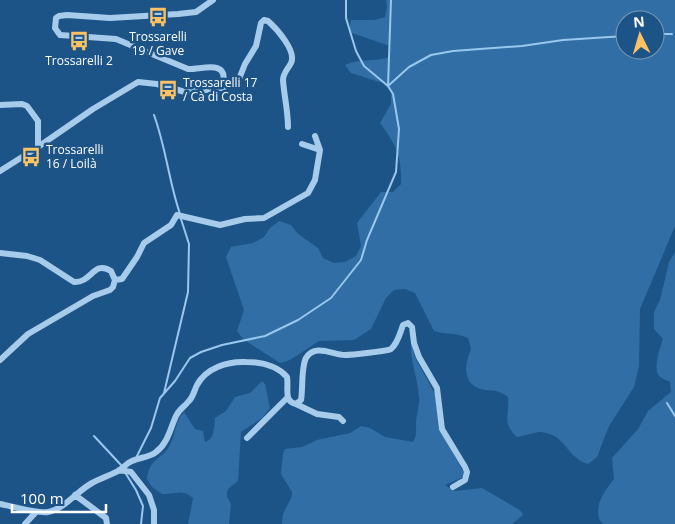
<svg xmlns="http://www.w3.org/2000/svg" width="675" height="524" viewBox="0 0 675 524" font-family="'Open Sans',sans-serif">
<style>
.green{fill:#306ea5;fill-rule:evenodd}
.lines{fill:none;stroke-linecap:round;stroke-linejoin:round}
.stream{stroke:#99c7ed;stroke-width:2}
.minor{stroke:#a6cbeb;stroke-width:6}
.labels{text-anchor:middle;stroke-width:5;stroke-linejoin:round;paint-order:stroke}
.poi-label{font-size:12px;fill:#fff;stroke:#1d5487}
</style>
<rect width="100%" height="100%" fill="#1d5487"/>
<!-- green -->
<path class="green" d="M386 0H675V226L640 309 639 366 634 387 609 426 597 457 588 464C565 457 567 434 540 432 535 432 523 436 517 437 501 422 510 415 508 397 495 387 490 393 478 388 461 381 466 361 471 349L468 338C454 332 448 335 434 331L415 293 405 289 394 290 386 298 371 329 354 340 319 341 290 360 280 363 243 339 237 331 244 310 226 257 231 247 253 243 264 237 270 228 279 221 291 225 298 234 318 248 323 258 334 263 345 262 356 256 361 246 357 223 381 192H393L401 184C402 155 396 145 380 123L391 104V92L383 83 351 73 345 65C360 58 375 62 390 57V46L349 32 351 20H374L385 17 387 6ZM625 20H655V50H625Z
M675 252V524H603L599 519C595 503 605 491 614 479L612 458 638 429 648 411 671 392 670 382C667 380 662 379 659 376 653 370 660 346 663 339L654 329V312L660 300 669 262Z
M411 343 416 359 435 394 439 427 464 473 463 477 445 485 454 491 482 488 518 509 521 511 523 515 512 524H282L283 514 292 496V492L281 474 283 453 285 449 302 447 317 440 350 433 361 426 370 428 385 437 413 442C417 435 416 432 416 424 416 415 420 406 419 397 418 378 410 362 411 343Z
M262 381 265 384 270 408 262 418 241 432 238 481 228 489 227 493V497L231 504 229 524H188L193 498C181 488 176 495 162 494L152 487 147 479C149 458 162 460 170 445 176 434 175 421 184 412L195 429 203 431 205 442C215 439 214 427 215 418L226 411 235 397 250 393Z"/>
<g class="lines">
<!-- stream -->
<path class="stream" d="M655 34H672
M388 86 409 67 431 55 453 51 522 46 563 40 625 36
M388 86 391 0
M154 115C166 148 169 182 180 214
M164 393 188 292 189 244 181 219
M667 403 675 416
M94 436 121 465
M137 456 151 428 160 398 175 381 190 358 201 352 222 345 265 336 298 320 331 298 361 260 367 240 396 172 399 129 393 94 388 86 364 66 356 51 346 18V0
M126 474 136 490 143 506 141 524"/>
<!-- minor -->
<path class="minor" d="M218 88H223L239 79 245 64 256 46 261 23 264 20 268 21C276 28 297 51 291 63 288 69 283 73 283 80 284 95 288 111 288 127
M0 105 22 104 27 106 38 121V147
M302 144 320 150
M0 171 38 147 93 109 138 82 157 84 185 92 215 89 223 82C228 59 200 70 188 69L116 39 60 35 55 28 56 18 59 16 67 15 110 18 178 14 196 12 213 0
M0 253 27 256 40 260 74 282C92 283 93 260 111 271L115 280 113 287 110 290 93 296 28 334 0 360
M115 280 122 279 137 257 144 243 171 225 177 215 220 225 245 219 264 218 308 193 315 180 320 150 315 136
M296 404 317 414 339 417 343 421
M247 438 287 398
M119 470 131 472 149 495 154 510V524
M75 495 106 518 107 524
M0 504C11 506 39 514 48 512 65 509 77 491 92 483 101 478 111 475 120 470 124 467 127 463 132 461 140 457 149 458 156 452 168 443 170 429 176 416 179 409 184 407 188 402 193 398 194 391 197 385 206 368 228 361 246 362 261 362 277 366 287 377 289 388 283 401 296 404L301 400C303 390 301 367 306 358 315 343 333 355 345 355 351 355 388 351 391 349 398 343 400 333 403 325L408 323 412 327 414 343 419 357 437 388 442 429 465 467 467 472 465 480 453 487
M25 524 36 512"/>
</g>
<!-- icons -->
<defs>
<symbol id="bus-bare" viewBox="-9 -9 18 18"><path d="M-5-6H5V4H4V6H2V4H-2V6H-4V4H-5ZM-3.5-4V0h7V-4ZM-3.5 1.2v1.5H-2V1.2ZM2 1.2v1.5H3.5V1.2Z" fill="#fbc264" stroke="#1d5487" stroke-width="2.5" paint-order="stroke"/></symbol>
</defs>
<g fill-rule="evenodd">
<use href="#bus-bare" x="144" y="3" width="28" height="28"/>
<use href="#bus-bare" x="65" y="27" width="28" height="28"/>
<use href="#bus-bare" x="154" y="76" width="28" height="28"/>
<use href="#bus-bare" x="17" y="143" width="28" height="28"/>
</g>
<g class="labels">
<!-- poi labels -->
<g class="poi-label">
<text x="158" y="41">Trossarelli<tspan x="158" dy="14">19 / Gave</tspan></text>
<text x="79" y="65">Trossarelli 2</text>
<text x="183" y="87" text-anchor="start">Trossarelli 17<tspan x="183" dy="14">/ Cà di Costa</tspan></text>
<text x="46" y="154" text-anchor="start">Trossarelli<tspan x="46" dy="14">16 / Loilà</tspan></text>
</g>
</g>
<!-- north arrow -->
<g transform="translate(640 35) rotate(355)"><circle r="24" fill="#1d5487" stroke="#7798b7"/>
<path d="M0-4L9 19L0 12L-9 19Z" fill="#fbc264"/>
<text y="-8" font-size="14" font-weight="bold" text-anchor="middle" fill="#ffffff">N</text>
</g>
<!-- scale -->
<path d="M12 504v8h94v-8" fill="none" stroke="#ffffff" stroke-width="2.5"/>
<text x="20" y="504" font-size="15" fill="#ffffff" stroke="#1d5487" stroke-width="4" paint-order="stroke">100 m</text>
</svg>
